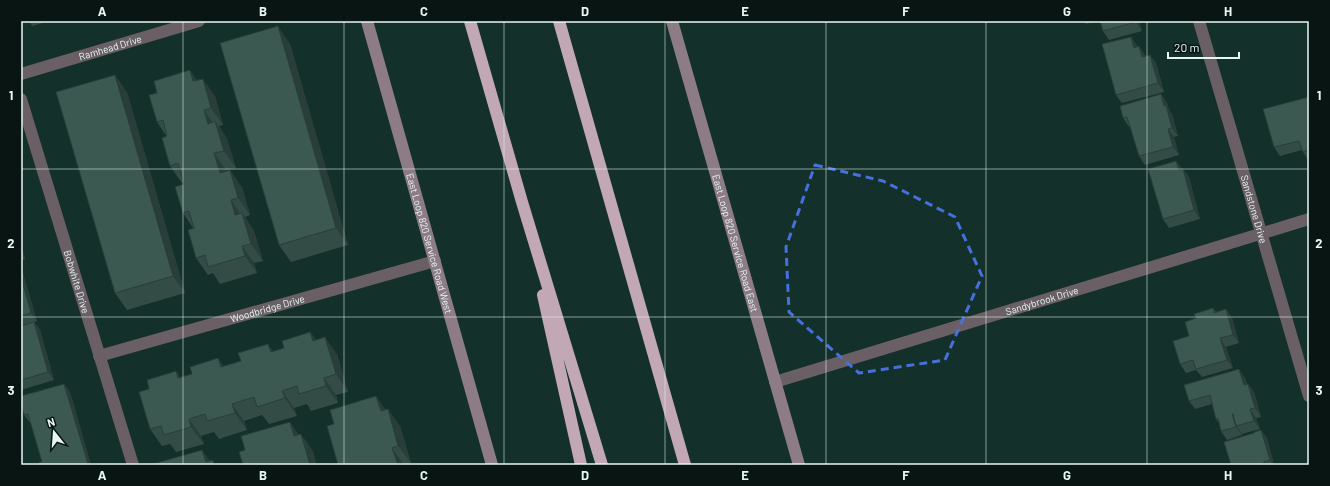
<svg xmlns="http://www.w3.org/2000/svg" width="1330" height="486" viewBox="0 0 1330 486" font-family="Barlow,sans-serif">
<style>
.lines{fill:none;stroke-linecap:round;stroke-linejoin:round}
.lane{stroke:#6a5f64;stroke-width:12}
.street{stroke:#6a5f64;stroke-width:12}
.secondary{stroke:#8d7c85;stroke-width:12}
.highway{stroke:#c2a7b5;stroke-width:12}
.wall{fill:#334c46}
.shaded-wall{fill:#293e39}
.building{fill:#3b5851;stroke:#293e39}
.marked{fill:none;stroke:#4570dd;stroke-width:3;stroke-dasharray:8 5;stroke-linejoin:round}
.grid{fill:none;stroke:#e6f7f3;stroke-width:1;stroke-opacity:0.55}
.labels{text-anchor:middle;stroke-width:4;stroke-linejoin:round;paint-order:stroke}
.street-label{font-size:10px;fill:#e6f7f3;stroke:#091513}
.neatline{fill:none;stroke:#e6f7f3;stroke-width:1.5}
.grid-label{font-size:13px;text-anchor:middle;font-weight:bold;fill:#e6f7f3}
</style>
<rect width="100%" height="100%" fill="#13302a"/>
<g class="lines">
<!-- lane -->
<g class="lane">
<path id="s1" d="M21 74 199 21"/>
<path id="s2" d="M21 99 133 465"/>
<path id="s3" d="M99 356 435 261"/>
</g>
<!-- street -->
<g class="street">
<path id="s4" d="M1199 21 1309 396"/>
<path id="s5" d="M775 382 1309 219"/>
</g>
<!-- secondary -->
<g class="secondary">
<path id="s6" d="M367 21 492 465"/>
<path id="s7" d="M672 21 799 465"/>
</g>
<!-- highway -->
<path class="highway" d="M470 21 522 202 602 465
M559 21 685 465
M543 295 581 465"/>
</g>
<!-- wall -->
<path class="wall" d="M29 21H50L32 26Z
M1084 21H1097L1086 24Z
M1100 21H1139L1142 31 1109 40 1103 31Z
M1131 37 1137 45V47L1139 46 1145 56 1150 55 1156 63 1164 92 1122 103 1116 95Z
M290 44 348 245 291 262 279 245Z
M197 80 215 96 223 125 219 126 227 139 236 168 226 170V171L242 187 250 215 245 217 254 231 263 261 254 263 257 273 220 284 213 273 208 275 196 258 193 228 183 213V183H182L170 166 167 137 157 122Z
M127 92 185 293 127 310 115 293Z
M1161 94 1167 103 1169 110 1172 114 1178 136 1174 137 1179 155 1145 165 1139 156 1130 126 1129 127 1123 118Z
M1309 97V161L1303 152 1302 150 1280 156 1274 147Z
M1176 161 1182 169H1183L1189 177 1200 219 1169 228 1163 219Z
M21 244 25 259 21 260Z
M21 268 22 270 37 321 34 322 40 330 54 380 21 390Z
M1213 308 1216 312 1226 309 1232 318 1239 343 1226 347 1233 368 1202 377 1196 370 1186 373 1180 364 1196 318Z
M310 332 316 340 337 354 348 392 336 395 338 403 311 411 307 404 294 408 297 416 269 424 262 415 244 421 247 430 219 439 214 432 201 436 204 444 176 452 170 444 162 446 150 429 149 389 176 371 180 377 224 366 284 348Z
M1245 378 1247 384H1248L1254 392 1261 417 1256 418 1260 429 1242 434 1241 432 1242 435 1227 440 1221 431 1219 423 1216 419 1212 404 1195 409 1189 401Z
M64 384 70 392 91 465H39L42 462 31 424 24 415Z
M386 410 400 426 411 463 404 465H338Z
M1261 430 1267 438 1274 465H1231L1254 433Z"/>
<!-- shaded-wall -->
<path class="shaded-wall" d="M1136 21H1139L1142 31 1136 22Z
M278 26 290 44 348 245 336 228Z
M1131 37 1137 45 1140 56 1134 48Z
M1139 46 1145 55 1148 65 1142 57Z
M1150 55 1156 63 1164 92 1158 83Z
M190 70 202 87 193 81Z
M115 75 127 92 185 293 173 276Z
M203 79 215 96 223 125 211 108Z
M1161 94 1167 103 1169 110 1172 114 1178 136 1172 128 1164 106Z
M204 110 216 127 208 124Z
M215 121 227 139 236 168 224 151Z
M1168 129 1174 137 1179 155 1173 147Z
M214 153 226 170 232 190 220 173Z
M1176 161 1182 169 1179 170Z
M1183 169 1189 177 1200 219 1194 210Z
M230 170 242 187 250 215 238 198Z
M231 200 243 218 235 215Z
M242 213 254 231 263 261 251 244Z
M21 244 25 259 21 253Z
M242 246 254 263 257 273 245 256Z
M21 268 22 270 37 321 31 313 21 277Z
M1226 309 1232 318 1239 343 1233 335Z
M34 322 40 330 54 380 48 372Z
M310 332 322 349 313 341Z
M325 337 337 354 348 392 336 374Z
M1220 338 1226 347 1233 368 1227 360Z
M268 344 281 362 271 352Z
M218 358 230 375 221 367Z
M1239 369 1245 378 1249 394 1244 385Z
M176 371 188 388 178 378Z
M324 378 336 395 338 403 326 386Z
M64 384 70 392 91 465H88V464Z
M1248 384 1254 392 1261 417 1255 408Z
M282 391 294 408 297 416 285 398Z
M376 396 388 413 381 411Z
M232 404 244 421 247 430 235 413Z
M388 409 400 426 411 463 398 446Z
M1250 409 1256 418 1260 429 1254 421Z
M1232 414 1238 423 1236 426 1241 432 1242 435 1236 427Z
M189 419 201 436 204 444 191 427Z
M290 422 302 439 294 436Z
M1261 430 1267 438 1274 465H1273L1270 460Z
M301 434 313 451 317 465H310Z
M392 448 404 465H405H398Z
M202 450 213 465 206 462Z"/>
<!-- building -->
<path class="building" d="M1100 21H1136V22L1103 31Z
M278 26 336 228 279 245 220 43Z
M1131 37 1134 48 1139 46 1142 57 1150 55 1158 83 1116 95 1102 44Z
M190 70 193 81 203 79 211 108 204 110 208 124 215 121 224 151 214 153 220 173 230 170 238 198 231 200 235 215 242 213 251 244 242 246 245 256 208 267 205 255 196 258 188 230 194 228 189 211 183 213 175 187 184 184 178 163 170 166 162 138 167 136 163 120 157 122 149 95 157 93 154 81Z
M115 75 173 276 115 293 56 92Z
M1161 94 1164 106 1166 105 1172 128 1168 129 1173 147 1139 156 1127 117 1123 118 1120 106Z
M1309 97V150L1303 152 1299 141 1274 147 1263 109Z
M1176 161 1179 170 1183 169 1194 210 1163 219 1148 169Z
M21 277 31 313 21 316Z
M1213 308 1214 313 1226 309 1233 335 1220 338 1227 360 1196 369 1193 360 1180 364 1173 341 1189 336 1185 322 1196 318 1194 314Z
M34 322 48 372 21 380V326Z
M310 332 313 341 325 337 336 374 324 378 326 386 299 394 297 386 282 391 285 398 257 407 254 397 232 404 235 413 207 421 205 414 189 419 191 427 164 435 161 426 150 429 139 392 149 389 147 380 176 371 178 378 192 374 190 367 218 358 221 367 241 361 238 353 268 344 271 352 284 348 282 341Z
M1239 369 1244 385 1248 384 1255 408 1250 409 1254 421 1236 426 1233 414H1232L1236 427 1221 431 1218 418 1216 419 1210 395 1189 401 1184 385Z
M64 384 88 464 86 465H39V462H42L28 414 24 415 21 403V396Z
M376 396 381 411 388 409 398 446 392 448 398 465H345V463L338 465 327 426 334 424 330 410Z
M290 422 294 436 301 434 310 465H243L239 452 245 450 241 436Z
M1261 430 1270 460 1264 462V465H1231L1224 442 1254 433V432Z
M202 450 206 462 213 460 214 465H154L153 464Z"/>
<!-- marked area -->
<path class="marked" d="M815 165 883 181 955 217 982 276 945 360 859 373 789 312 786 247Z"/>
<!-- grid -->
<path class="grid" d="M183 21V465M344 21V465M504 21V465M665 21V465M826 21V465M986 21V465M1147 21V465M21 169H1309M21 317H1309"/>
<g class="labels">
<!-- street labels -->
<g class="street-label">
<text dy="4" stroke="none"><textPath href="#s1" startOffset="93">Ramhead Drive</textPath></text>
<text dy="4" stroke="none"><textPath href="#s4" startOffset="196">Sandstone Drive</textPath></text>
<text dy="4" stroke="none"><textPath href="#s6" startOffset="231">East Loop 820 Service Road West</textPath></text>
<text dy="4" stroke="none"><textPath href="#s7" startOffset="231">East Loop 820 Service Road East</textPath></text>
<text dy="4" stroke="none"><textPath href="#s2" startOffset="191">Bobwhite Drive</textPath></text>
<text dy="4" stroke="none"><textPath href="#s5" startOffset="279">Sandybrook Drive</textPath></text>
<text dy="4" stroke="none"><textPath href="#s3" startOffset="175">Woodbridge Drive</textPath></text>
</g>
</g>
<!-- border -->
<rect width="1330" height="486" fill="none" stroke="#091513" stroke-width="44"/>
<!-- north arrow -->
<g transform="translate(54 432) rotate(343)" stroke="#091513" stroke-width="3" paint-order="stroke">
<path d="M0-3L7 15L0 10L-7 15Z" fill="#e6f7f3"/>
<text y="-6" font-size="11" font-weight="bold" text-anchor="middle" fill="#e6f7f3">N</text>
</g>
<!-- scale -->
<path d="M1168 52v6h71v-6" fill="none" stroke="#e6f7f3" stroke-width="2"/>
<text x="1174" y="52" font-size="12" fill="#e6f7f3" stroke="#091513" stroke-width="3" paint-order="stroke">20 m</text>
<rect x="22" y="22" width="1286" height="442" class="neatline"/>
<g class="grid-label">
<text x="102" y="16">A</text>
<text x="263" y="16">B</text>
<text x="424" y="16">C</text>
<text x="585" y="16">D</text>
<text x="745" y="16">E</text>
<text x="906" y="16">F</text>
<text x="1067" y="16">G</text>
<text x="1228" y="16">H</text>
<text x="11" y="100">1</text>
<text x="1319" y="100">1</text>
<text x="11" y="248">2</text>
<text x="1319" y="248">2</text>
<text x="11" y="395">3</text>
<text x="1319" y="395">3</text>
<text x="102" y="480">A</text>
<text x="263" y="480">B</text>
<text x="424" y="480">C</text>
<text x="585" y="480">D</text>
<text x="745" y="480">E</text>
<text x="906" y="480">F</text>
<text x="1067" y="480">G</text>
<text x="1228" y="480">H</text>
</g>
</svg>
